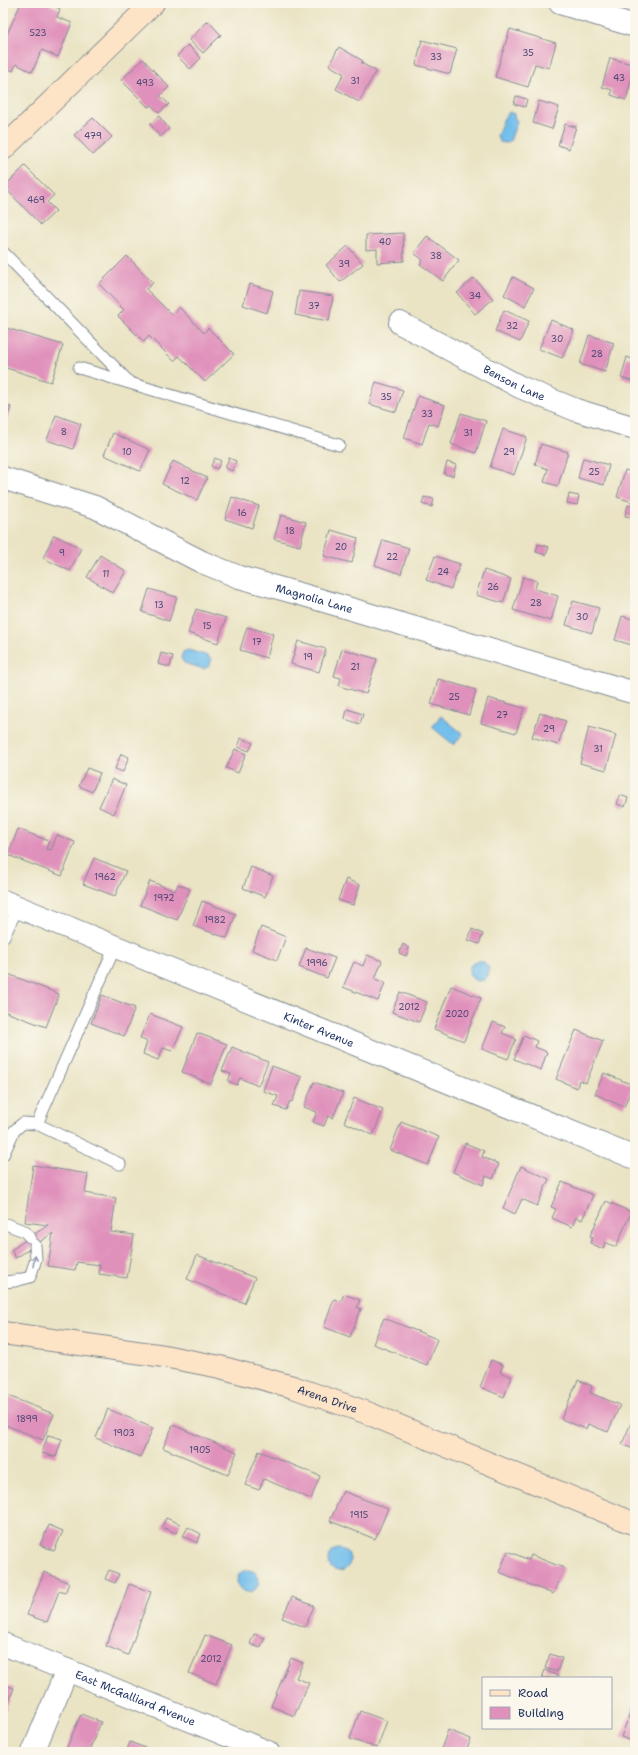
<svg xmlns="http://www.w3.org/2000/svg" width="638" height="1755" viewBox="0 0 638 1755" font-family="'Shantell Sans',sans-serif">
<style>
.water{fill:#73bfec;stroke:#4777a5}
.building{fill:#e091bb}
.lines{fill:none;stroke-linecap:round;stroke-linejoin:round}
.lane-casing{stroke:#828a92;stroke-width:13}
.street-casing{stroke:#828a92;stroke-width:24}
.secondary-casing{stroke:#828a92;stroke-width:24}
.lane{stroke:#fff;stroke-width:11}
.street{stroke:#fff;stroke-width:22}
.secondary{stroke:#fee4c6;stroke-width:22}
.oneway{stroke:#8d97ae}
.labels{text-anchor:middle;stroke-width:3;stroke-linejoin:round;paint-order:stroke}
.number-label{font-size:9px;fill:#4c4875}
.street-label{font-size:11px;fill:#1b2f5e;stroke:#fbf7ec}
</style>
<rect width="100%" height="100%" fill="#fbf7ec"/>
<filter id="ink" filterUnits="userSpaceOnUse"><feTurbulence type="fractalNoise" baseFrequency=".025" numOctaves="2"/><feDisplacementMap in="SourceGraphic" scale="8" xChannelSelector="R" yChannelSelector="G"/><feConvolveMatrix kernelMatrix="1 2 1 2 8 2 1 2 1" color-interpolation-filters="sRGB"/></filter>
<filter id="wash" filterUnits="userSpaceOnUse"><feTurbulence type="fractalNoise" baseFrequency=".012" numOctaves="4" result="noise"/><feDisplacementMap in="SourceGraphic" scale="16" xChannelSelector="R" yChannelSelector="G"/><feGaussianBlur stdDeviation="0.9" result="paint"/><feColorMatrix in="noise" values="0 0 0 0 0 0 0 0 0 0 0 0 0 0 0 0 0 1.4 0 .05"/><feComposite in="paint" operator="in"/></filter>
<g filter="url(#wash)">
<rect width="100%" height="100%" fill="#eae4c5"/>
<!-- water -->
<path class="water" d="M509 112 514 114V117L517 121 510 141 506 143 500 142 497 136 504 118Z
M188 650 208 656 211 660 209 666 204 669 184 663 181 658 183 652Z
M441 716 463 734 454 745 432 727Z
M469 971a10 10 0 1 1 20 0a10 10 0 1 1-20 0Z
M328 1560a11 11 0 1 1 22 0a11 11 0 1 1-22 0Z
M237 1581a11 11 0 1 1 22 0a11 11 0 1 1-22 0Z"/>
<g id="blocks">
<!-- building -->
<path class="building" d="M21 3H47L60 9 57 17 72 23 58 57 42 50 32 72 16 64 13 71 3 66V43Z
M208 21 221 35 203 53 189 40Z
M510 29 556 43 549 68 535 64 528 87 495 77Z
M422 40 457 49 450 74 416 65Z
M188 45 201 58 190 69 177 56Z
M339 47 363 61 361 63 376 71 359 102 336 89 344 74 329 65Z
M610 58 635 65 626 100 611 95 612 90 602 87Z
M143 59 169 87 160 96 169 104 159 113 151 105 148 107 121 80Z
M516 96 527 99 525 107 514 104Z
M539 101 559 107 552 129 533 123Z
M159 116 169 129 160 137 150 124Z
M93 118 112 137 93 155 74 135Z
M565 124 576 127 569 149 558 145Z
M25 166 54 195 47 202 56 211 41 225 4 187Z
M403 233 404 261 377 263V249L366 250V235Z
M427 236 459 260 443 281 420 264 423 260 414 253Z
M348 246 363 264 340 282 326 265Z
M127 256 153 283 146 289 172 315 179 307 204 333 208 328 234 354 205 382 179 356 174 361 149 336 144 342 118 316 124 310 99 284Z
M513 277 534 288 525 306 504 295Z
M474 278 493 299 475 314 457 293Z
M250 284 273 291 267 313 243 305Z
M299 291 333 296 329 321 295 315Z
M504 310 529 321 520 342 495 331Z
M551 320 574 330 562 358 539 349Z
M3 327 63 345 51 382 3 367Z
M589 335 614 343 605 372 580 364Z
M627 357 635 360V382L621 378Z
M376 382 403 390 396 412 369 404Z
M418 396 445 405 438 426 429 423 422 444 404 438Z
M3 404 11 407 3 430Z
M461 413 486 421 476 453 451 444Z
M56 415 81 424 73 449 47 440Z
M503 429 527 437 514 475 490 467Z
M113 433 150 450 140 471 104 455Z
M541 444 568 452 558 486 544 482 548 469 535 464Z
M215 458 221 461 217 469 211 466Z
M229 458 236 461 232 471 225 468Z
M583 458 609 465 604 485 578 478Z
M173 461 207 478 197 500 162 484Z
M447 462 456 465 453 476 444 474Z
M625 470 635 473V503L617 497Z
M569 494 579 496 577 505 567 503Z
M232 497 259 506 252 528 225 519Z
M424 497 434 499 432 507 422 504Z
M628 505 635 507V518L625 516Z
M281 515 306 522 300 546 274 539Z
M331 530 358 538 352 563 324 556Z
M54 535 81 548 70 571 43 558Z
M383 540 409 548 401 574 375 565Z
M538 544 549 547 546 555 536 552Z
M100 555 126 571 113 593 87 577Z
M435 556 460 564 451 589 426 580Z
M484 570 511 579 503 603 476 595Z
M523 577 537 581 535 589 558 596 551 621 513 610Z
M149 589 177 597 169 621 142 612Z
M573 601 599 608 592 633 566 625Z
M196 609 226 618 218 643 188 633Z
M622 616 635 620V646L615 640Z
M247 627 273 634 267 658 240 650Z
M298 641 326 649 319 672 291 664Z
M342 649 377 659 366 694 339 686 341 678 334 676Z
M161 653 173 656 170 667 158 664Z
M438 679 476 690 469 715 431 704Z
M488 698 524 708 516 733 481 723Z
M347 709 363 714 360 724 345 719Z
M540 713 566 721 558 745 532 737Z
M589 727 616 735 606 770 580 763Z
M241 738 253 743 249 751 238 747Z
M235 749 246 754 238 773 226 768Z
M121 754 129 757 123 772 115 769Z
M87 768 100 773 92 792 79 786Z
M112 779 126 785 114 814 99 807Z
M620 795 628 798 625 807 617 804Z
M18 829 49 841 46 849 51 850 57 835 75 842 62 876 8 855Z
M94 858 126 871 115 896 83 884Z
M251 867 273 876 265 897 243 888Z
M346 879 360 885 353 905 338 900Z
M150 881 175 891 178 884 190 889 177 920 140 905Z
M202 901 236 914 227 938 193 926Z
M261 927 286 937 277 960 252 950Z
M472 929 483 934 479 944 468 940Z
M403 944 409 948 406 956 399 953Z
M306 948 335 958 327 978 299 967Z
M367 955 382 961 375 979 385 983 378 1001 343 987 354 962 363 966Z
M3 972 59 994 46 1027 3 1011Z
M451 986 481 998 464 1041 434 1029Z
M400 992 427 1002 419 1022 392 1012Z
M102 995 135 1008 124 1036 91 1023Z
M150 1014 183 1027 172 1051 163 1048 158 1060 143 1054 147 1042 140 1038Z
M493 1022 505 1027 502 1033 516 1039 508 1059 482 1049Z
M576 1030 603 1041 586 1083 579 1080 577 1088 556 1079Z
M197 1033 227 1044 211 1084 182 1072Z
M524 1035 537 1041 535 1047 547 1052 541 1070 514 1059Z
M232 1047 268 1062 258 1086 240 1078 237 1085 228 1081 231 1074 222 1071Z
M272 1066 302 1077 292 1102 290 1101 286 1110 274 1106 278 1096 263 1091Z
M604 1073 633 1085 624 1107 595 1094Z
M314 1082 343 1093 333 1118 328 1116 324 1126 313 1122 317 1112 304 1107Z
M354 1098 383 1110 373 1135 344 1122Z
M401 1122 439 1137 428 1165 390 1150Z
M465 1143 484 1151 482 1157 499 1164 493 1179 486 1176 483 1185 453 1172Z
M33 1165 88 1174 85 1193 116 1198 111 1232 134 1235 127 1278 99 1274 100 1265 77 1262 75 1270 48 1266 53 1233 16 1258 11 1250 48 1225 25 1222Z
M521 1166 549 1179 537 1206 522 1199 515 1214 503 1208Z
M562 1182 593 1195 582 1220 576 1217 572 1227 552 1218 556 1209 551 1207Z
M606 1201 631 1212 616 1247 605 1242 603 1249 590 1243 593 1237 590 1236Z
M197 1255 255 1278 244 1303 187 1279Z
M344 1294 360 1300 357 1307 361 1309 350 1337 324 1327 334 1299 341 1301Z
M384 1318 437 1339 427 1365 373 1344Z
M491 1360 503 1365 500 1372 512 1377 504 1397 480 1387Z
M578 1380 592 1386 590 1393 620 1405 608 1432 588 1424 586 1429 561 1419Z
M3 1394 54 1414 43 1440 3 1424Z
M108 1409 153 1428 140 1457 96 1438Z
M635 1414V1450L622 1444Z
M173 1425 237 1452 228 1475 163 1448Z
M48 1435 62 1439 56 1457 42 1453Z
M259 1451 320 1476 311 1499 264 1479 259 1490 245 1485Z
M343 1491 388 1509 375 1539 330 1521Z
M166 1518 180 1524 176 1533 162 1527Z
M49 1525 63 1531 54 1551 40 1545Z
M188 1527 201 1534 197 1543 183 1536Z
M508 1551 529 1560 531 1555 564 1568 553 1594 499 1572Z
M109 1570 119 1574 115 1583 105 1579Z
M44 1572 69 1583 65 1593 59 1591 47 1622 27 1615Z
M129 1584 151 1592 128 1655 106 1646Z
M292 1597 314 1606 305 1627 282 1618Z
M254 1634 265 1638 260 1648 250 1644Z
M205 1635 232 1645 216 1684 189 1673Z
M550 1654 562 1658 557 1672 545 1668Z
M291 1658 303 1663 296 1678 309 1683 294 1716 271 1706Z
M545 1670 558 1676 557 1678H542Z
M3 1684 14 1688 3 1717Z
M635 1700V1742L621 1737Z
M360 1711 387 1721 377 1748 350 1739Z
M81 1714 101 1722 90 1748 97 1751 96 1752H65Z
M448 1730 471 1739 466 1752H440Z
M130 1742 156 1752H126Z"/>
</g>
</g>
<g filter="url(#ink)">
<use href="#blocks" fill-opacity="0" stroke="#828a92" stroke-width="1"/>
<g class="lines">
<defs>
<path id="lane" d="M3 252 129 382
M79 368 339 445
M3 935 4 936 18 907
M37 1124 115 947
M3 1155 14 1131 23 1123 37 1124 120 1164
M3 1223 24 1231 30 1237
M3 1282 15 1281 30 1277 36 1259 35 1245"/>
<g id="street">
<path d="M560 3 635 26"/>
<path id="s1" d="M400 323 520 387 576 410 635 428"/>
<path id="s2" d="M3 478 95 507 202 562 239 577 307 596 635 693"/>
<path id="s3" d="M3 901 635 1158"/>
<path id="s4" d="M3 1644 268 1752"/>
<path d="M33 1752 67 1670"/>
</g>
<g id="secondary">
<path d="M3 149 153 3"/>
<path id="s5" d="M3 1333 164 1356 220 1367 293 1387 365 1412 635 1524"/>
</g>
</defs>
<!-- lane casing -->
<use href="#lane" class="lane-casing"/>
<!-- street casing -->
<use href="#street" class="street-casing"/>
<!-- secondary casing -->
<use href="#secondary" class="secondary-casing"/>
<!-- lane -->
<use href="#lane" class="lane"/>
<!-- street -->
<use href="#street" class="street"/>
<!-- secondary -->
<use href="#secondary" class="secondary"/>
</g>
<!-- one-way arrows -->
<defs><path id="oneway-shaft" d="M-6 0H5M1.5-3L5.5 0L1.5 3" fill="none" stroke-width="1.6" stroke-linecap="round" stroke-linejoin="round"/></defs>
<use class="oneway" href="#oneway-shaft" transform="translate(34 1261) rotate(-80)"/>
</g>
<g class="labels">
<!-- number labels -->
<g class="number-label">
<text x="38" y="36">523</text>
<text x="528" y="56">35</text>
<text x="436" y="60">33</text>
<text x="619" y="81">43</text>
<text x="355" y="84">31</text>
<text x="145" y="86">493</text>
<text x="93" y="139">479</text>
<text x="36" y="203">469</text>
<text x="385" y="245">40</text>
<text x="436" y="259">38</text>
<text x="344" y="267">39</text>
<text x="475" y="299">34</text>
<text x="314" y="309">37</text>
<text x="512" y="329">32</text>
<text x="557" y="342">30</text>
<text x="597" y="357">28</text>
<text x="386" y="400">35</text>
<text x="427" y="417">33</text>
<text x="64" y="435">8</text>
<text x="468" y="436">31</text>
<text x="127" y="455">10</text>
<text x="509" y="455">29</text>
<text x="594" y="475">25</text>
<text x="185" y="484">12</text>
<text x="242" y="516">16</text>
<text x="290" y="534">18</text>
<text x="341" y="550">20</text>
<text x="62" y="556">9</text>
<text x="392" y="560">22</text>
<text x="443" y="575">24</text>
<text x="106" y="577">11</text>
<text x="493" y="590">26</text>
<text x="536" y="606">28</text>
<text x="159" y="608">13</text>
<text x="582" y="620">30</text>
<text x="207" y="629">15</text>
<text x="257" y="645">17</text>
<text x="308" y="660">19</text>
<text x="355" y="670">21</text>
<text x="454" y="700">25</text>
<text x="502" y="718">27</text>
<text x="549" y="732">29</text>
<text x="598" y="752">31</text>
<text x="105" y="880">1962</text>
<text x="164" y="901">1972</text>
<text x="215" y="923">1982</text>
<text x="317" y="966">1996</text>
<text x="409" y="1010">2012</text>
<text x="457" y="1017">2020</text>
<text x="27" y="1422">1899</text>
<text x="124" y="1436">1903</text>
<text x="200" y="1453">1905</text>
<text x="359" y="1518">1915</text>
<text x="211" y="1662">2012</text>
</g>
<!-- street labels -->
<g class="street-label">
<text dy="4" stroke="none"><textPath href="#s1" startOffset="129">Benson Lane</textPath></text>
<text dy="4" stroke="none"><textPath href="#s2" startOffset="335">Magnolia Lane</textPath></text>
<text dy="4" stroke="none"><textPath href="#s3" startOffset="341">Kinter Avenue</textPath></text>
<text dy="4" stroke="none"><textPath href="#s5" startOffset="332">Arena Drive</textPath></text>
<text dy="4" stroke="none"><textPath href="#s4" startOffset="143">East McGalliard Avenue</textPath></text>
</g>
</g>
<!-- margin -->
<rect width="638" height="1755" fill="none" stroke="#fbf7ec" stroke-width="16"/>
<!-- legend -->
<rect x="482" y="1677" width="130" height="52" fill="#fbf7ec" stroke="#a1a7b3"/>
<rect x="490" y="1690" width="20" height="6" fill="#fee4c6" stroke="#a1a7b3"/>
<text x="518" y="1697" font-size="12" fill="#1b2f5e">Road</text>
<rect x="490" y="1707" width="20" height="12" fill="#e091bb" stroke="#a1a7b3"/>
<text x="518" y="1717" font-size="12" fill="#1b2f5e">Building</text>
</svg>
